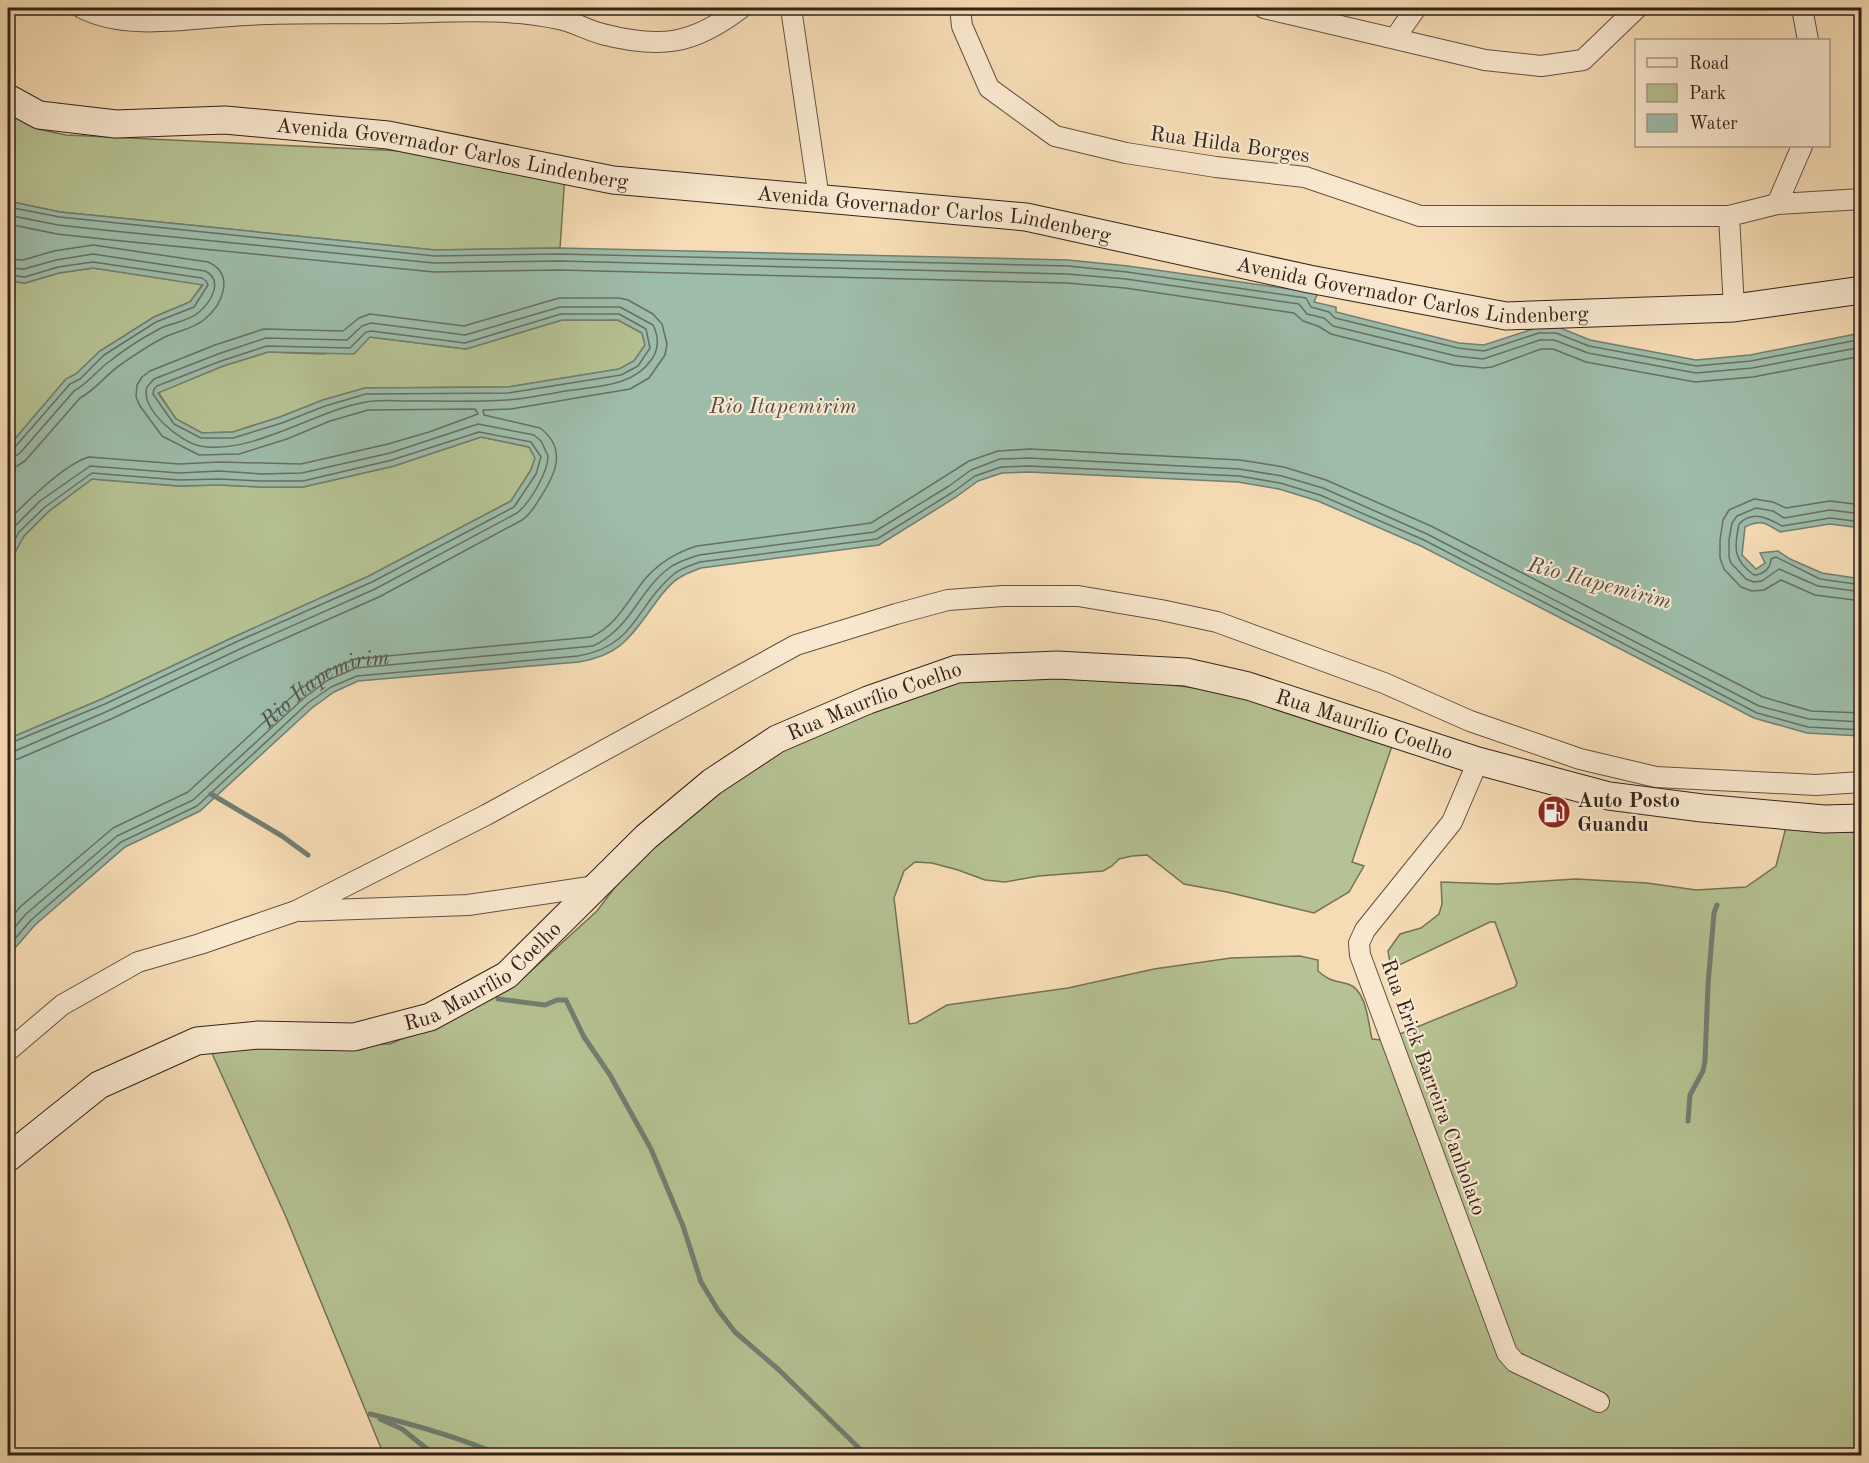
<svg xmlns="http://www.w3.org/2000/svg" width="1869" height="1463" viewBox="0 0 1869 1463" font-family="'Old Standard TT',serif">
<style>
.green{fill:#b6c293;stroke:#747257;stroke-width:1.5}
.water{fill:#9dbcaa;stroke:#727e71;stroke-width:1.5;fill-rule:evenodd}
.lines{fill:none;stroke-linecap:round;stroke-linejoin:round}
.shore{stroke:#686f62;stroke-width:1.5}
.stream{stroke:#727e71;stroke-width:5}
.street-casing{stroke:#635042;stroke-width:22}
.secondary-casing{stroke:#32221b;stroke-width:29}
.street{stroke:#f9e8cf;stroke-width:20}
.secondary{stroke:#f9e8cf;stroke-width:27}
.labels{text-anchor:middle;stroke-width:4.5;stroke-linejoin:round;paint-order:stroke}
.street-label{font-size:21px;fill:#32221b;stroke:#f9e8cf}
.poi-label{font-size:21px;font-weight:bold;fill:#32221b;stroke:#f9e8cf;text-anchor:start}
.water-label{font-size:22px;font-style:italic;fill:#525046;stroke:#f9e8cf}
</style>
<rect width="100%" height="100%" fill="#f6dcb5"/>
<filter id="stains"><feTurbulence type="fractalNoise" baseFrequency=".00333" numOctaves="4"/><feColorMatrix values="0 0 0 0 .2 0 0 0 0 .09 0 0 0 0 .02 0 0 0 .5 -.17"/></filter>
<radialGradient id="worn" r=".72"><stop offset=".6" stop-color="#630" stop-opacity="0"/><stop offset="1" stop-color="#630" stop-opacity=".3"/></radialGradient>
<!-- green -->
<path class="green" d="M8 112 38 129 66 135 425 152 565 175 560 248 435 250 60 212 8 201Z
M93 268 203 284 190 302 154 317 100 351 76 374 66 379 8 447V281L25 283 59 273Z
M562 320H618L642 333 645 345 634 361 620 369 508 387 365 388 323 400 280 417 233 432 202 433 176 419 158 392 223 366 268 352 324 354 370 337 466 349Z
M481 437 529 447 535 458 531 470 511 501 369 576 234 637 102 699 8 739V565L24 536 49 511 92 479 179 486 219 485 261 487H303L394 466Z
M971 678 1123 679 1212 690 1263 703 1392 746 1352 862 1364 866 1349 892 1314 913 1227 892 1184 884 1147 855 1132 856 1119 859 1112 866 1103 871 1039 876 1005 882 985 880 958 870 932 863 915 862 904 871 894 898 909 1024 916 1023 947 1005 1068 988 1154 969 1231 958 1300 956 1318 960V971C1331 982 1333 980 1348 984 1367 990 1368 1023 1372 1039L1381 1040 1395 1036 1515 987 1517 983 1495 922H1490L1391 969 1388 951 1400 934 1421 928 1439 914 1442 904 1441 882 1497 884 1576 879 1647 883 1696 890 1746 887 1776 866 1786 827 1861 833V1455H362L381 1448 286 1217 210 1049 253 1044H390L473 1008 521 980 597 911 624 875 693 809 775 754 828 726Z"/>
<!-- water -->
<path class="water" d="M8 201 60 212 435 250 560 248 1068 260 1128 266 1318 293 1314 302 1336 307V312L1459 343 1484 345 1539 327H1558L1590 340 1696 360 1750 355 1861 333V528L1830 524 1780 532C1766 523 1761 519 1745 527L1742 555 1756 569 1765 563 1760 553 1778 551 1790 559 1822 573 1861 579V736L1807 733 1754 718 1421 546 1318 501 1279 489 1238 482 1029 472 1002 473 978 481 956 497 879 545 701 568C694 571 686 573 679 578 669 584 661 595 654 605 630 637 621 655 579 662L358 681 334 692 312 708 200 811 125 847 35 925 8 956V739L102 699 234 637 369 576 511 501 531 470 535 458 529 447 481 437 394 466 303 487H261L219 485 179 486 92 479 49 511 24 536 8 565V447L66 379 76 374 100 351 154 317 190 302 203 285 93 268 59 273 25 283 8 281ZM562 320H618L642 333 645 345 634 361 619 369 508 387 365 388 323 400 280 417 233 432 202 433 176 419 158 393 223 366 268 352 354 354 370 337 466 349Z"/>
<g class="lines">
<!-- shore -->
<g class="shore">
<path d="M8 207 60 217 435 256 560 254 1068 266 1127 272 1306 298 1311 307 1329 312 1335 318 1458 348 1484 351 1539 333H1556L1589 346 1696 366 1751 361 1862 339"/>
<path d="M8 215 58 225 113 231 434 263 560 261 1067 274 1126 279 1299 304 1307 314 1324 318 1333 326 1456 356 1483 359 1540 340H1554L1588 353 1696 373 1752 368 1862 347"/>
<path d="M8 224 57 234 112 240 434 272 560 270 1067 283 1125 288 1294 313 1303 321 1318 326 1331 334 1454 365 1483 368 1492 367 1541 349H1553L1586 362 1695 382 1753 377 1862 356"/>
<path d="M8 259 23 260 54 251 93 245 208 262C235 274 223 304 205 319 194 329 176 331 163 338 149 345 136 354 123 363 107 373 97 389 80 398L25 461 17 466 8 467"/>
<path d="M8 268 24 269 56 260 93 254 205 271C224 280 211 302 199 312 190 321 172 323 161 328 144 337 125 349 110 361 97 370 89 383 74 391L20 453 14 457 8 458"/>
<path d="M8 275 25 277 58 267 93 262 202 278 206 281 208 285 194 307 156 322 104 355 80 379 70 384 14 448 8 450"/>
<path d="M560 307H620L653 325C659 337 659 348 652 359 633 387 597 386 566 391 546 394 527 399 507 400 474 402 440 401 407 401 394 401 379 399 366 402 314 411 253 455 200 446 180 442 140 409 147 387L154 379 218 354 266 338 347 340 362 326 371 323 465 335Z"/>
<path d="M561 314H619L646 329 650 348 638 366 621 375 508 393 366 394 325 406 282 423 233 438H201L174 424 153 394 154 389 157 386 221 361 267 346 350 348 366 332 371 331 465 343Z"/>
<path d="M1862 505 1830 501 1786 508 1773 502 1754 499 1729 510 1723 520 1720 540V558L1724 569 1741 587 1752 591 1764 590 1781 580 1815 595 1862 601"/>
<path d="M1862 514 1830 510 1784 518 1773 511 1756 508 1737 516 1732 523 1729 540V557L1731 563 1746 579 1754 582 1762 581 1779 569 1818 586 1862 592"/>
<path d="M8 521C25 503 66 463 89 457L179 464 219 462 301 464 388 444 429 432 478 414 475 409 368 410 330 421 287 439 239 454 199 455 162 436 140 406 136 397 137 385 142 377 150 371 215 345 264 329 343 331 359 318 370 314 464 326 559 298H619L628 300 653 314 662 324 667 344 665 355 649 378 630 389 511 409 483 410 484 415 540 428C568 449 555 475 540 498 535 506 530 515 522 520L379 597 243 657 111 719 18 759 8 761"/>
<path d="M1862 522 1830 518 1782 526C1768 518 1753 510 1739 524 1734 548 1733 560 1754 575 1763 575 1771 568 1771 559L1776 557 1820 579 1862 585"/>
<path d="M8 538 14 527 40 501 90 466 179 473 219 471 262 474 302 473 390 453 478 424 534 435 541 441 548 456C548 472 530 503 517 513L375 589 240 649 108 711 15 751 8 752"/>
<path d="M8 553 19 532 45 507 92 473 179 480 219 479 261 481H303L392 460 479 432 531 442 541 457 536 474 514 507 372 582 236 642 105 704 8 744"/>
<path id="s1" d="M8 922 20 907 113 828 188 792 299 690 324 672 355 659 591 637C617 625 628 600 645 579 659 563 677 552 697 546L871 523 969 461 998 451 1030 449 1240 460 1284 467 1326 480 1431 526 1763 697 1811 711 1862 713"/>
<path d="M8 935 26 914 117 836 193 800 304 698 328 680 356 668 593 646C633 627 639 588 672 566 680 561 690 558 699 555L874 532 949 486 971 470 1000 459 1029 458 1239 469 1282 476 1323 488 1427 534 1759 706 1809 719 1862 722"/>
<path d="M8 947 31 920 121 842 197 806 308 703 331 687 357 676 578 656C637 646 635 606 674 574 681 568 692 565 700 562L877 539 953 492 975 476 1001 467 1029 466 1239 476 1280 483 1320 495 1424 540 1757 713 1808 727 1862 730"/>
</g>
<!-- stream -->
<path class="stream" d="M211 794 282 836 308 855
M498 999 545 1005 557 1000H566L584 1037 610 1075 651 1149 683 1226 701 1282 718 1310 735 1332 779 1370 862 1451
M1688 1121 1690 1095 1703 1071 1705 1061 1708 985 1714 913 1717 905
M370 1414C416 1425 459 1437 502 1456
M380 1419 402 1429 436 1456"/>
<defs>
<path id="street" d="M82 8C129 32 196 17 247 15 295 12 344 14 392 13 448 12 505 7 559 19 574 22 587 30 602 34 660 49 693 45 741 8
M791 8 819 199
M960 8 962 26 989 88 1055 136 1126 153 1216 167 1305 177 1420 216H1729L1777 204 1862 199
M1264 8 1485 60 1541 66 1583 60 1637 8
M1802 8 1808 40
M1395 38 1416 8
M1777 204 1802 146
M1729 216 1734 308
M1478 761 1452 822 1365 930 1359 943 1360 955 1507 1353 1515 1362 1599 1402
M301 911 468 905 596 886
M8 1051 62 1005 138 962 200 944 296 911 486 815 796 645 896 614 948 600 1003 596H1078L1161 610 1217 622 1384 683 1470 721 1580 759 1656 777 1816 785 1862 782"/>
<g id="secondary">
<path id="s2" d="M8 98 39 115 116 124 225 120 388 135 613 180 1026 217 1309 279 1506 316 1734 308 1862 290"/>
<path id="s3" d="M8 1158 99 1085 197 1041 258 1035 354 1037 430 1017 507 975 646 837 712 782 777 739 868 700 957 669 1057 665 1186 672 1248 686 1478 761 1609 796 1702 808 1824 819 1862 818"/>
</g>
</defs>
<!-- street casing -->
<use href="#street" class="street-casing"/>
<!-- secondary casing -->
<use href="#secondary" class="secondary-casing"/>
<!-- street -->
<use href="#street" class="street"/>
<!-- secondary -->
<use href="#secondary" class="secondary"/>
</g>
<!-- icons -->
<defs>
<symbol id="fuel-disc" viewBox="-11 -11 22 22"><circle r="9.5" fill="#8f2418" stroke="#f9e8cf"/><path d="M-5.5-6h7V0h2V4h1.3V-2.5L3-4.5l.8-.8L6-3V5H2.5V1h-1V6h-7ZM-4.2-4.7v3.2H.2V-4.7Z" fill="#fff"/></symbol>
</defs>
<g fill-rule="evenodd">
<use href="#fuel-disc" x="1535" y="793" width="38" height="38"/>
</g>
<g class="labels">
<!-- street labels -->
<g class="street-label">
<text transform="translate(1230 144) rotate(8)" y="7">Rua Hilda Borges</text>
<text dy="7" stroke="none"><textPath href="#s2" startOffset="452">Avenida Governador Carlos Lindenberg</textPath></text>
<text dy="7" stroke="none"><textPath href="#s2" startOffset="938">Avenida Governador Carlos Lindenberg</textPath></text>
<text dy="7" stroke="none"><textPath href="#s2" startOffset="1424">Avenida Governador Carlos Lindenberg</textPath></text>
<text dy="7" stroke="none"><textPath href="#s3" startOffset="1012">Rua Maurílio Coelho</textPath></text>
<text dy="7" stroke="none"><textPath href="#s3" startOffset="1516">Rua Maurílio Coelho</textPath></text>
<text dy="7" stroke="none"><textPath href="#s3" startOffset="526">Rua Maurílio Coelho</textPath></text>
<text transform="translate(1434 1087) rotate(70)" y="7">Rua Erick Barreira Canholato</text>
</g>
<!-- poi labels -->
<g class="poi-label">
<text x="1577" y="807">Auto Posto<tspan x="1577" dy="24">Guandu</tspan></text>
</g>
<!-- water labels -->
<g class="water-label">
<text x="783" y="413">Rio Itapemirim</text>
<text transform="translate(1600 582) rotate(15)" y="8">Rio Itapemirim</text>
<text dy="8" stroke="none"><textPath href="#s1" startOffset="400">Rio Itapemirim</textPath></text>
</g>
</g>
<!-- margin -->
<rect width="1869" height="1463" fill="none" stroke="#f6dcb5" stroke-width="30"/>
<rect x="9" y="9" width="1851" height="1445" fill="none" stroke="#32221b" stroke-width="3"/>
<rect x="15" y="15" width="1839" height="1433" fill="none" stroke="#32221b" stroke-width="1.5"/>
<!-- legend -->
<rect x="1635" y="39" width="195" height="108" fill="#f9e8cf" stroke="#a99987" stroke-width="1.5"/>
<rect x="1647" y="58" width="30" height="9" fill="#f9e8cf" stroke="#a99987" stroke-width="1.5"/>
<text x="1689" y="69" font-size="18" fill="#32221b">Road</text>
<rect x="1647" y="84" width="30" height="18" fill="#b6c293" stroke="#a99987" stroke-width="1.5"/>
<text x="1689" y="99" font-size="18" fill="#32221b">Park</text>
<rect x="1647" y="114" width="30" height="18" fill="#9dbcaa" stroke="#a99987" stroke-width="1.5"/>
<text x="1689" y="129" font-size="18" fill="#32221b">Water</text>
<rect width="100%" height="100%" filter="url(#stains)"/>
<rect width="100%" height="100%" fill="url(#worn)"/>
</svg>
